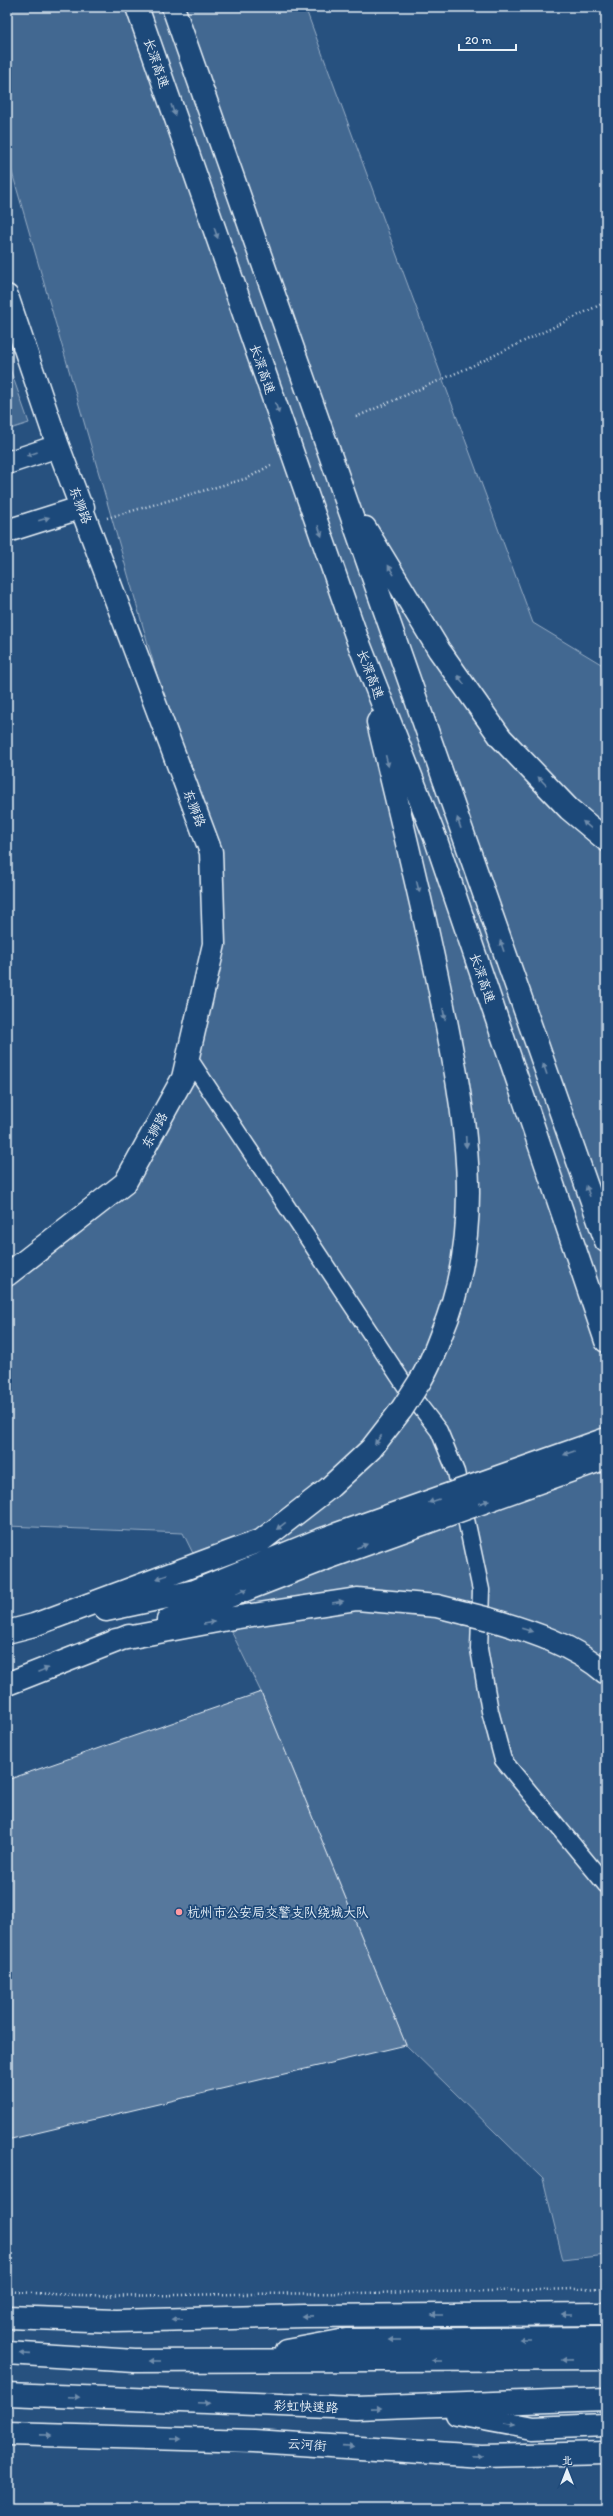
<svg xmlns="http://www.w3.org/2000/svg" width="613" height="2516" viewBox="0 0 613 2516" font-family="Itim,'LXGW WenKai TC',sans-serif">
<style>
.green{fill:#436891;stroke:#96acc4}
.building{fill:#57789d;stroke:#e8f1f8}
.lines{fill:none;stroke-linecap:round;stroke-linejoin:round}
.street-casing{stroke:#e8f1f8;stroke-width:19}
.secondary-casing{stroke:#e8f1f8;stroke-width:25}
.highway-casing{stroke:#e8f1f8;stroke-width:25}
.path{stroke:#e8f1f8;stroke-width:2.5;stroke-dasharray:1 3;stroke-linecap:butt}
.street{stroke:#1f4a7a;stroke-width:16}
.secondary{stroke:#1f4a7a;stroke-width:22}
.highway{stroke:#1f4a7a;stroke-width:22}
.highway-bridge-casing{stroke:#e8f1f8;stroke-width:25;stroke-linecap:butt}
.highway-bridge{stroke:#1f4a7a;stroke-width:22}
.oneway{fill:#6f8dac}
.poi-dot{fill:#ff9aa2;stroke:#1f4a7a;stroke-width:1.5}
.labels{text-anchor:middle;stroke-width:3.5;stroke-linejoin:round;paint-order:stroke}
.street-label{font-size:13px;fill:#e8f1f8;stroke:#1f4a7a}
.poi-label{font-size:13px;fill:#e8f1f8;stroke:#1f4a7a;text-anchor:start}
</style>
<rect width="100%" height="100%" fill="#27517f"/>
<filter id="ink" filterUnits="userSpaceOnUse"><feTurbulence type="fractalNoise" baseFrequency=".025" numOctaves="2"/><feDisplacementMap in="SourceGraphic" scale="8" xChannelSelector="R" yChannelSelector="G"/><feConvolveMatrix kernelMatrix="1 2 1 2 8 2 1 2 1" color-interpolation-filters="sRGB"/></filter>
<g filter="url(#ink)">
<!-- green -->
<path class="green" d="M7 7H305L533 623 606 667V2255L563 2260 543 2179 406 2045 261 1692 183 1533 7 1526V1268L125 1183 188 1057 214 944 197 814 7 155Z
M7 360 29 423 7 430Z"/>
<!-- building -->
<path class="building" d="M261 1692 406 2045 7 2140V1780Z"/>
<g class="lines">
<defs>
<path id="street" d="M188 1057 412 1396 439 1431 456 1472 481 1590 479 1649 490 1711 503 1760 606 1885"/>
<path id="secondary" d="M7 296 58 446 211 852 214 944 183 1078 125 1183 7 1275
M7 463 58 446
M7 531 83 507"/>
<path id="highway" d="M137 7 358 641 436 840 606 1341
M173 7 606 1241
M365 528 439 650 501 738 569 809 606 840
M378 722C399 811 422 901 440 991 463 1106 489 1222 441 1335 435 1351 429 1367 420 1381
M106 1610 195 1591 317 1541
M489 1619C530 1631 574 1645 606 1673
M168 1620 325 1559
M7 1632 34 1625 262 1540 329 1488 371 1449 402 1409
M116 1640 233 1618 357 1599 437 1606 465 1613
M7 1684 129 1636
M7 2317 116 2321 303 2316 606 2314
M286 2351 346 2340 606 2338
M7 2353 135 2361 606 2359
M7 2394 356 2408 606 2399
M457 2414 533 2428 606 2425
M7 2434 254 2441 482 2456 606 2453"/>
</defs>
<!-- street casing -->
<use href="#street" class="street-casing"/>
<!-- secondary casing -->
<use href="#secondary" class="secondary-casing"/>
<!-- highway casing -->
<use href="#highway" class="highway-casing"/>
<!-- path -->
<path class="path" d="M356 417 470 367 606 302
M107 518 248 478 271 465
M7 2291C84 2298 163 2295 240 2294 362 2293 484 2292 606 2288"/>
<!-- street -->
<use href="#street" class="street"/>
<!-- secondary -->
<use href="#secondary" class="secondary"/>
<!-- highway -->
<use href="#highway" class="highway"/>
<defs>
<path id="highway-bridge" d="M402 1409 420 1381
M317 1541 606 1439
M325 1559 606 1458
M465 1613 489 1619"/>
</defs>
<!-- highway-bridge casing -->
<use href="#highway-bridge" class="highway-bridge-casing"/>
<!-- highway-bridge -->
<use href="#highway-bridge" class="highway-bridge"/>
</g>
<!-- one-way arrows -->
<defs><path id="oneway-solid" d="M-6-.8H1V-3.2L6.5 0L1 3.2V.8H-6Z"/></defs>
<g class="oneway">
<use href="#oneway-solid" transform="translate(173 110) rotate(71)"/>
<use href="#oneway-solid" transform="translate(216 233) rotate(71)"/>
<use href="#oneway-solid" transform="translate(277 408) rotate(71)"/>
<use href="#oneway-solid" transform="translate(32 454) rotate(161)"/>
<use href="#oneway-solid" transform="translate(44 519) rotate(-17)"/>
<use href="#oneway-solid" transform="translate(320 531) rotate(71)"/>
<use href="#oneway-solid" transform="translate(391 570) rotate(-121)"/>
<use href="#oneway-solid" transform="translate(461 680) rotate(-125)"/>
<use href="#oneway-solid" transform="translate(387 761) rotate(76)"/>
<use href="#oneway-solid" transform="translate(542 781) rotate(-134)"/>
<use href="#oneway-solid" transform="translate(459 823) rotate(-109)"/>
<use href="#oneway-solid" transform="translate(587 825) rotate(-140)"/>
<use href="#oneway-solid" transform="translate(418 887) rotate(76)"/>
<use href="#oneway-solid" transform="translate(502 946) rotate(-109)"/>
<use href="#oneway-solid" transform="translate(444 1014) rotate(79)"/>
<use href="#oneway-solid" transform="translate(545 1069) rotate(-109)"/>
<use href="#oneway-solid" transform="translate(466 1142) rotate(87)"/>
<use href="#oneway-solid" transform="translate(588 1191) rotate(-109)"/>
<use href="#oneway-solid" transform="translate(378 1440) rotate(127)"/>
<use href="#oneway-solid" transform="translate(569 1453) rotate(160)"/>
<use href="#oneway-solid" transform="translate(434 1501) rotate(161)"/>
<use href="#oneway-solid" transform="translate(484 1502) rotate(-20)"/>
<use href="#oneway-solid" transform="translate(281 1526) rotate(142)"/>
<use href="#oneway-solid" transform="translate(362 1546) rotate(-20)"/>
<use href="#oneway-solid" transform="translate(162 1577) rotate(160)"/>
<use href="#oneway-solid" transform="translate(242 1591) rotate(-21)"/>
<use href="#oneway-solid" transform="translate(338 1602) rotate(-9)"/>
<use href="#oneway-solid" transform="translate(209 1623) rotate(-11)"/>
<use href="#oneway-solid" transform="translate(527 1630) rotate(17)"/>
<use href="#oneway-solid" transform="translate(43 1670) rotate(-22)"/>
<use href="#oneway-solid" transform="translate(567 2314) rotate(180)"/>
<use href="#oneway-solid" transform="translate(437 2315) rotate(180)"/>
<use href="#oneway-solid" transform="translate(307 2316) rotate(179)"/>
<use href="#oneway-solid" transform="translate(177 2319) rotate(178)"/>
<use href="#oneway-solid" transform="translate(525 2339) rotate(180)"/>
<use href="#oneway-solid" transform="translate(395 2340) rotate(180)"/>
<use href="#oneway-solid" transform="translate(25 2354) rotate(-176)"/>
<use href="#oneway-solid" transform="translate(567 2360) rotate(179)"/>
<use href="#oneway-solid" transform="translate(155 2361) rotate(180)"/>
<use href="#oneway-solid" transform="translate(437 2361) rotate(-180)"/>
<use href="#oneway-solid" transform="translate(74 2397) rotate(3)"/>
<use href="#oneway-solid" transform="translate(204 2403) rotate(2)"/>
<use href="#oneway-solid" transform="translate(376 2408) rotate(-1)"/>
<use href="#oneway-solid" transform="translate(510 2424) rotate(10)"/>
<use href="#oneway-solid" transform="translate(46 2435) rotate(1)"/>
<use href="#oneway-solid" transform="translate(176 2439) rotate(1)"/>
<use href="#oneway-solid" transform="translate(348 2447) rotate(4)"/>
<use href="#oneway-solid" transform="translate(477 2455) rotate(3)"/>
</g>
</g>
<!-- markers -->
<circle class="poi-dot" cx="179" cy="1912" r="4"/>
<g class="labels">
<!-- street labels -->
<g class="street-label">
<text transform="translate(157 63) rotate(71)" y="5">长深高速</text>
<text transform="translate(263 369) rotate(71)" y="5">长深高速</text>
<text transform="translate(81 505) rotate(69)" y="5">东狮路</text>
<text transform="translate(371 674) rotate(69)" y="5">长深高速</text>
<text transform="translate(195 808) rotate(69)" y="5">东狮路</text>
<text transform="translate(483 978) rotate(71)" y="5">长深高速</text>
<text transform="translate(154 1130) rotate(-61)" y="5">东狮路</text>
<text transform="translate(306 2406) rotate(2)" y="5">彩虹快速路</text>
<text transform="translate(307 2444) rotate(4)" y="5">云河街</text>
</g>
<!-- poi labels -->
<g class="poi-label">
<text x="187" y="1917">杭州市公安局交警支队绕城大队</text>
</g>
</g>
<!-- margin -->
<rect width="613" height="2516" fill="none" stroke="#1f4a7a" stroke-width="24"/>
<rect x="12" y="12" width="589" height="2492" fill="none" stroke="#e8f1f8" stroke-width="1.5" filter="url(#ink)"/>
<!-- north arrow -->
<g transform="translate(567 2470)" stroke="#1f4a7a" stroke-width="3" paint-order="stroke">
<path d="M0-3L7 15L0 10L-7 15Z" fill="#e8f1f8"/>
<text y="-6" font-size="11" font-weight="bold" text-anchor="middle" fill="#e8f1f8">北</text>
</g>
<!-- scale -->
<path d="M459 44v6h57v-6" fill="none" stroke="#e8f1f8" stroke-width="2"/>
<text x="465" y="44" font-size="12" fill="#e8f1f8" stroke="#1f4a7a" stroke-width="3" paint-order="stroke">20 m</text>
</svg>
